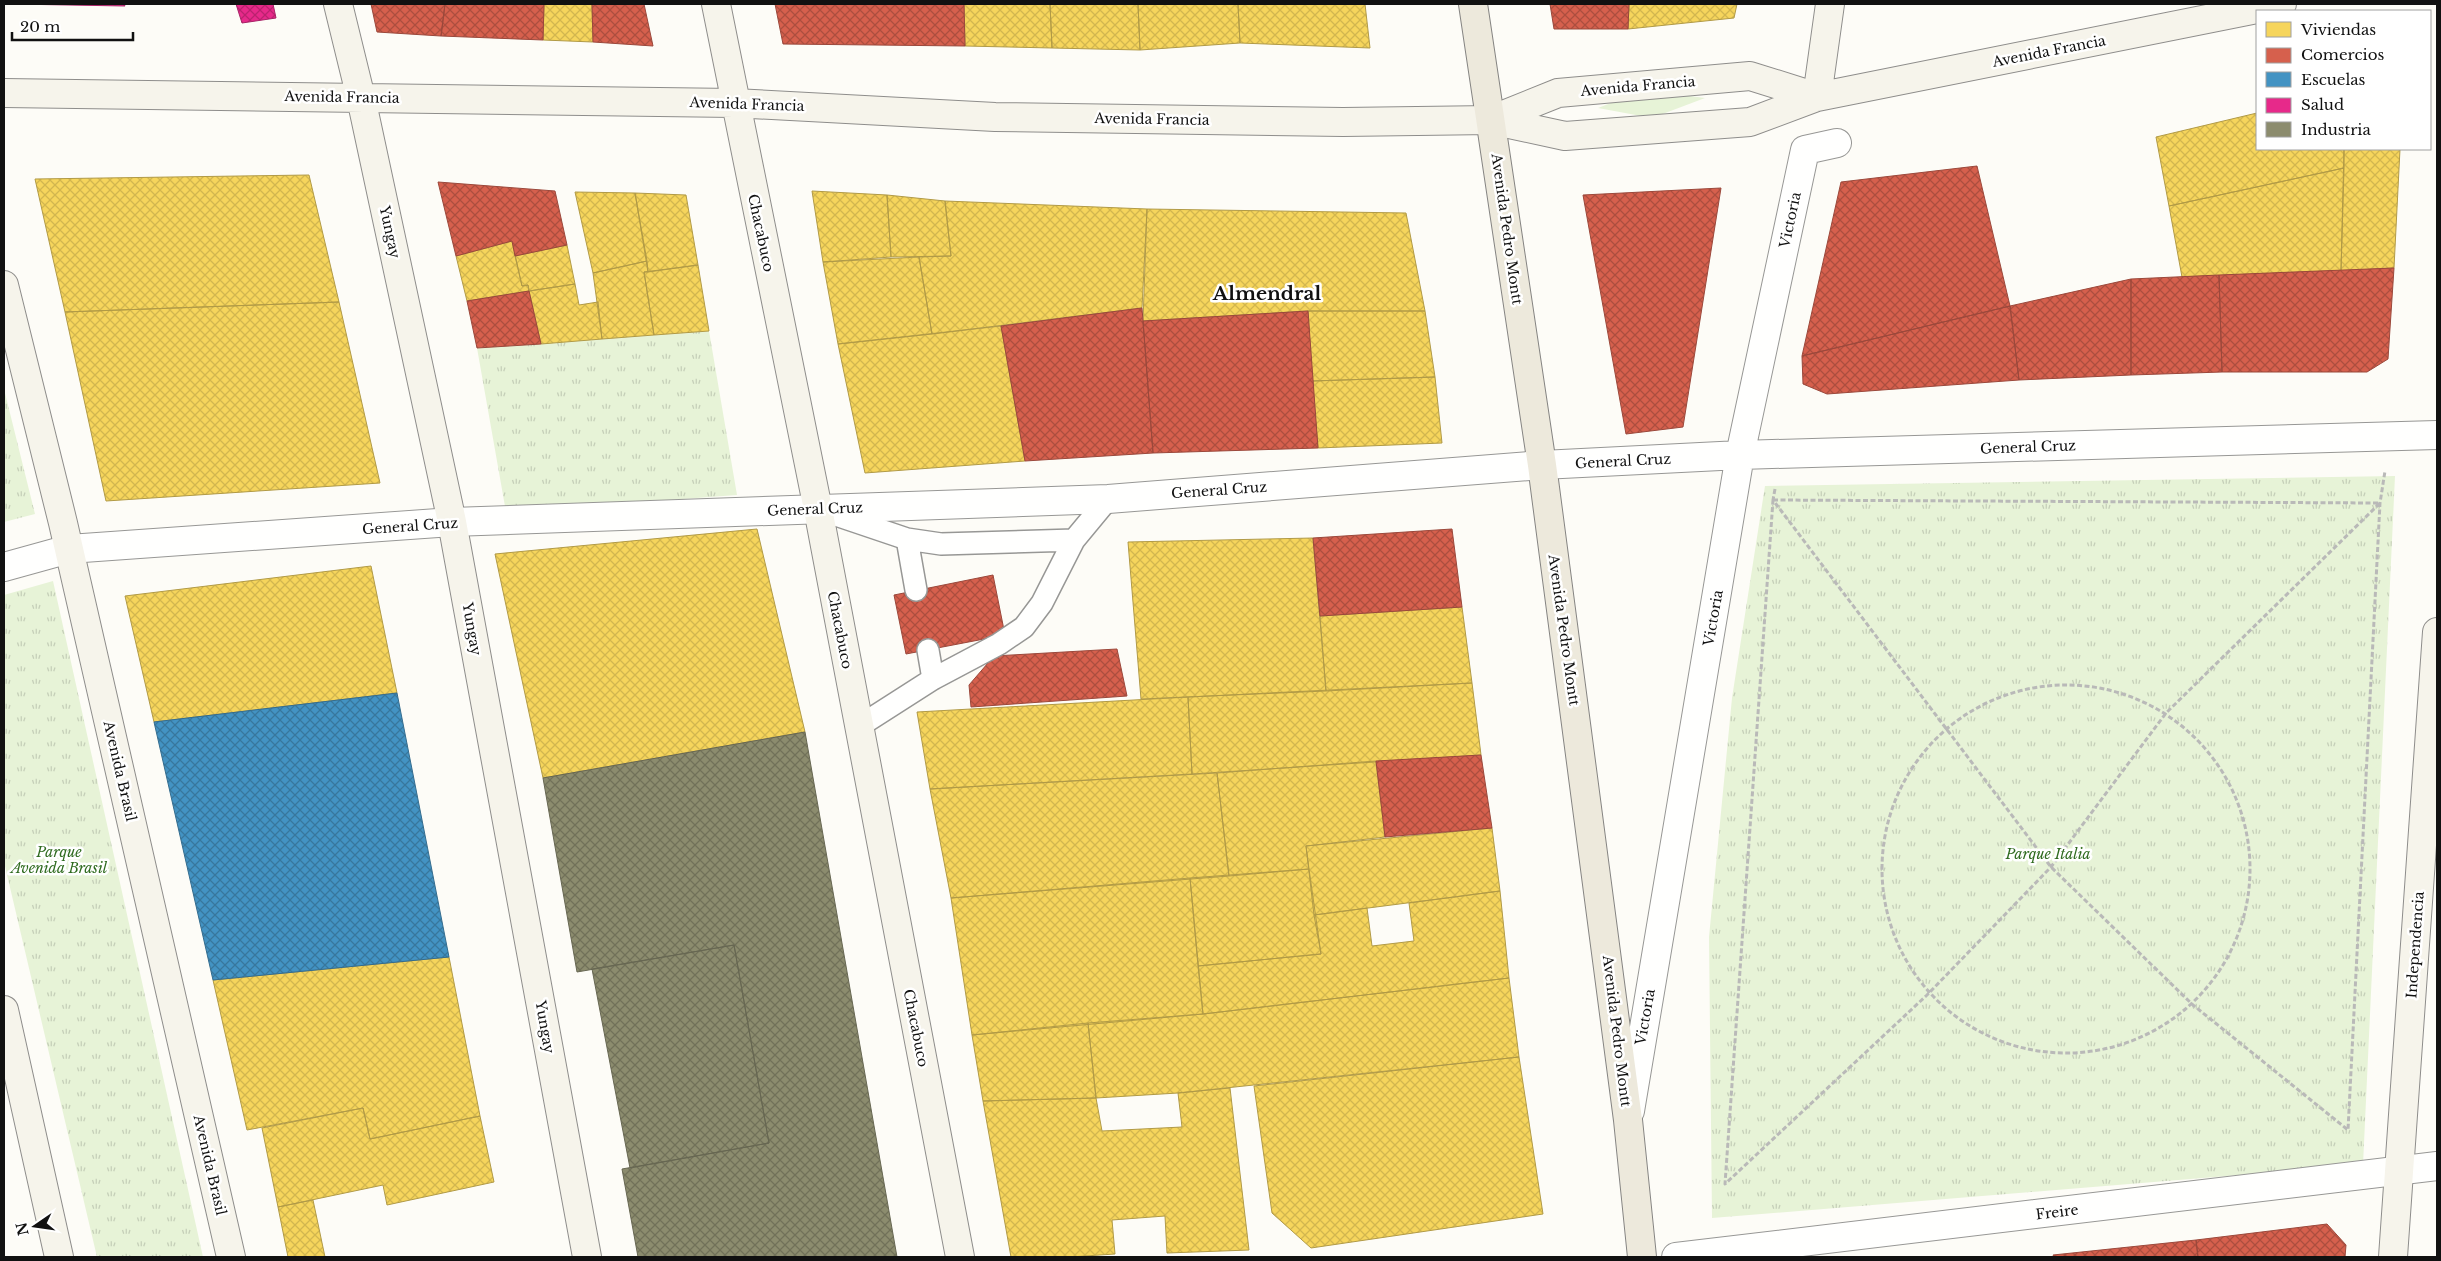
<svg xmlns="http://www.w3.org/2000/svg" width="2441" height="1261" viewBox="0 0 2441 1261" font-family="'Libre Baskerville',serif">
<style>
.grass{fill:#e7f3d7}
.park{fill:url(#park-tufts)}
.homes{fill:url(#homes-cross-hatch);stroke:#b19a46}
.shops{fill:url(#shops-cross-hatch);stroke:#9b483b}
.schools{fill:url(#schools-cross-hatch);stroke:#346c8e}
.health{fill:url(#health-cross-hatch);stroke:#a72266}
.industry{fill:url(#industry-cross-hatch);stroke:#676752}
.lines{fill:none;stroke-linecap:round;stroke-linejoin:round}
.lane-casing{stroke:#979795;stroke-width:24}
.street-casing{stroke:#979795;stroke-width:30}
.secondary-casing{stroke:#8e8d8b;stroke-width:30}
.primary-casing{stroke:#858482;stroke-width:30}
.path{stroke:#b9b9b8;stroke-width:3;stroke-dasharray:5 2.5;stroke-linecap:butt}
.lane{stroke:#fffffe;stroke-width:21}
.street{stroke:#fffffe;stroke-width:28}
.secondary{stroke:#f6f4eb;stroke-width:28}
.primary{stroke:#ede9dc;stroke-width:28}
.labels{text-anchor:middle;stroke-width:5;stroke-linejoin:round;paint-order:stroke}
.street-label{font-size:14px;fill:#111;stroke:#fff}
.park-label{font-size:14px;font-style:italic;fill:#2f6b1f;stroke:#fff}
.district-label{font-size:19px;font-weight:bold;fill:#111;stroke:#fff}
</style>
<defs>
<pattern id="park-tufts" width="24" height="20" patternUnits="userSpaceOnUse" patternTransform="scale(1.25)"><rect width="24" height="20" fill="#e7f3d7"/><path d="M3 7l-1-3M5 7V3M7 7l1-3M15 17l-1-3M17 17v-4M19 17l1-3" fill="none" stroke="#c5cfb8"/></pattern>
<pattern id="homes-cross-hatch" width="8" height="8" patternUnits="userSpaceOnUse" patternTransform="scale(1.25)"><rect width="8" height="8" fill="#f6d55c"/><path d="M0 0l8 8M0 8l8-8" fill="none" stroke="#d2b64f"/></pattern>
<pattern id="shops-cross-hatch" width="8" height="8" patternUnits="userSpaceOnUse" patternTransform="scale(1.25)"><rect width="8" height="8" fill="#d6604d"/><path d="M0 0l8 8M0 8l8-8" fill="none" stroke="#ac4e3f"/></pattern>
<pattern id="schools-cross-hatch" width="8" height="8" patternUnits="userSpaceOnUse" patternTransform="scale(1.25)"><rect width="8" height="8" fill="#4393c3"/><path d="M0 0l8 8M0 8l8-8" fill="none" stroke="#37779d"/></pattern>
<pattern id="health-cross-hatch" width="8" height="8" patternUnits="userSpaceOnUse" patternTransform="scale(1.25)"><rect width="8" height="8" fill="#e7298a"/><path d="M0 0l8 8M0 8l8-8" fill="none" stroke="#ba226f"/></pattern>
<pattern id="industry-cross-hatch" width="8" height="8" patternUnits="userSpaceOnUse" patternTransform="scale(1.25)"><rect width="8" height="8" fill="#8c8c6e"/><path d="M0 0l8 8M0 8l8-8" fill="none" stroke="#717159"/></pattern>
</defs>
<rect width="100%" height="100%" fill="#fdfcf7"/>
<!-- grass -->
<path class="grass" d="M1644 90 1705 98 1652 118 1598 108Z"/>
<!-- park -->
<path class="park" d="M709 331 737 495 506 512 477 348Z
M4 389 35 514 4 522Z
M2395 476 2363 1165 1712 1218 1709 937 1732 698 1765 486Z
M53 581 203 1257H97L4 862V595Z"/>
<!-- homes -->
<path class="homes" d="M544 4H592L593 42 543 40Z
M964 4H1050L1052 48 965 46Z
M1050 4H1138L1140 50 1052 48Z
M1138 4H1238L1240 43 1140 50Z
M1238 4H1365L1370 48 1240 43Z
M1629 4H1737L1734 18 1628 29Z
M2257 113V149H2344V168L2169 206 2156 137Z
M2344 149H2400L2394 268 2341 271Z
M2344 168 2341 271 2182 277 2169 206Z
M309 175 339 302 65 312 35 179Z
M812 191 887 195 891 257 823 262Z
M575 192 635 193 647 261 593 273Z
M635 193 686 195 698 265 648 272Z
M887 195 945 201 951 256 891 257Z
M945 201 1147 209 1142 308 932 334 919 257 951 256Z
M1147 209 1406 213 1425 311H1308L1143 321Z
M512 241 522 286 528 285 529 291 467 301 456 256Z
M567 245 575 284 529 291 528 285 522 286 515 256Z
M919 257 932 334 838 344 823 262Z
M647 261 648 272H644L654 335 602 339 593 273Z
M698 265 709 331 654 335 644 272Z
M575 284 579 305 598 302 602 339 541 344 529 291Z
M339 302 380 483 106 501 65 312Z
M1308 311H1425L1435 377 1312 381Z
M1001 326 1025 461 865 473 838 344Z
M1435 377 1442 443 1318 448 1312 381Z
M757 529 805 732 543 778 495 554Z
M1313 538 1326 691 1141 699 1128 542Z
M371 566 397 693 154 722 125 596Z
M1462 607 1472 683 1326 691 1320 616Z
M1472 683 1481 755 1192 774 1188 697Z
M1188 697 1192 774 930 789 917 712Z
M1376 761 1385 837 1306 846 1309 869 1229 876 1217 773Z
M1217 773 1229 876 951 898 930 789Z
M1492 828 1500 891 1314 915 1306 846Z
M1309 869 1321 954 1198 966 1190 878Z
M1190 878 1203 1014 972 1035 951 898Z
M1500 891 1509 978 1203 1014 1198 966 1321 954 1314 915 1367 908 1372 946 1414 941 1409 903Z
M449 957 480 1116 370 1139 363 1108 247 1130 213 980Z
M1509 978 1519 1057 1178 1093 1096 1098 1088 1023 1203 1014Z
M1088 1023 1096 1098 983 1101 972 1035Z
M1519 1057 1543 1214 1311 1248 1272 1213 1254 1086Z
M1230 1088 1249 1250 1167 1253 1165 1216 1112 1220 1115 1254 1070 1257H1011L983 1101 1096 1098 1102 1131 1182 1127 1178 1093Z
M363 1108 370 1139 480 1116 494 1182 387 1205 383 1185 278 1207 262 1128Z
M313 1200 325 1257H288L278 1207Z"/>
<!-- shops -->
<path class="shops" d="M371 4H445L441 36 377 32Z
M445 4H544L543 40 441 36Z
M592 4H644L653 46 593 42Z
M775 4H964L965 46 783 44Z
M1550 4H1629L1628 29H1554Z
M1977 166 2010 306 1802 356 1841 182Z
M438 182 555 191 567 245 515 256 512 241 456 256Z
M1721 188 1683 427 1626 434 1583 195Z
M2394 268 2388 359 2367 372H2222L2219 275Z
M2219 275 2222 372 2131 375V279Z
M2131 279V375L2019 380 2010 306Z
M529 291 541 344 477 348 467 301Z
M2010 306 2019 380 1827 394 1803 384 1802 356Z
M1142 308 1153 453 1025 461 1001 326Z
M1308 311 1318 448 1153 453 1143 321Z
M1452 529 1462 607 1320 616 1313 538Z
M993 575 1005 635 906 654 894 595Z
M1117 649 1127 696 971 707 969 685 994 656Z
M1481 755 1492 828 1385 837 1376 761Z
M2327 1224 2346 1245 2345 1257H2198L2196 1240Z
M2196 1240 2198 1257H2054L2053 1255Z"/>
<!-- schools -->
<path class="schools" d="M397 693 449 957 213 980 154 722Z"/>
<!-- health -->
<path class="health" d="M13 4H124L125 6Z
M236 4H273L276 18 242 23Z"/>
<!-- industry -->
<path class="industry" d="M805 732 897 1257H638L622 1169 769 1143 734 945 577 972 543 778Z
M734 945 769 1143 630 1168 592 969Z"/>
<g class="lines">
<defs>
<path id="lane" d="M827 512 907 539 916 590
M907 539 941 544 1074 540
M928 650 933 679
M858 727 933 679 999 644 1024 627 1042 603 1074 540 1108 499"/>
<path id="street" d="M4 567 69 549 452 522 1108 499 1542 465 1740 455 2437 435
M1630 1111 1740 455 1805 150 1837 143
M1676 1257 2437 1166"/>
<path id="secondary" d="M338 4 361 98 452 522 587 1257
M716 4 818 509 960 1257
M4 93 734 103 995 117 1343 122 1491 120 1565 136 1750 122 1817 97 2282 4
M1817 97 1830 4
M1491 120 1558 93 1750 76 1817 97
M4 285 63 523 231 1257
M4 1010 59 1257
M2393 1257 2437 632"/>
<path id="primary" d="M1473 4 1542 465 1628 1120 1642 1257"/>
</defs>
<!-- lane casing -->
<use href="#lane" class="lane-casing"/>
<!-- street casing -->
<use href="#street" class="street-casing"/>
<!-- secondary casing -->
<use href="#secondary" class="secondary-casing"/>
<!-- primary casing -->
<use href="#primary" class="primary-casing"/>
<!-- path -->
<path class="path" d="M1775 489 1773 500 2051 867 2193 1005 2348 1130 2380 503 2385 471
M1773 500 2380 503 2166 713 2051 867 1927 995 1725 1184Z
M1882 869a184 184 0 1 1 368 0a184 184 0 1 1-368 0Z"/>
<!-- lane -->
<use href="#lane" class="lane"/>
<!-- street -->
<use href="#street" class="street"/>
<!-- secondary -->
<use href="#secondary" class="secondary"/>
<!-- primary -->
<use href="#primary" class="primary"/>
</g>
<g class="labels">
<!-- street labels -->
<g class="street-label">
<text transform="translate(2049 51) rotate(-11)" y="5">Avenida Francia</text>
<text transform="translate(1638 86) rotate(-5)" y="5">Avenida Francia</text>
<text transform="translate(342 97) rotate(1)" y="5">Avenida Francia</text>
<text transform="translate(747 104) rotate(2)" y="5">Avenida Francia</text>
<text transform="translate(1152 119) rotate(1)" y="5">Avenida Francia</text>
<text transform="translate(1790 220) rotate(-78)" y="5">Victoria</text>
<text transform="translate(1507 229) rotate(82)" y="5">Avenida Pedro Montt</text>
<text transform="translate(390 232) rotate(78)" y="5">Yungay</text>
<text transform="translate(761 233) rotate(78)" y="5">Chacabuco</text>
<text transform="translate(2028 447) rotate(-2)" y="5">General Cruz</text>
<text transform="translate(1623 461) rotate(-3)" y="5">General Cruz</text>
<text transform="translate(1219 490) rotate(-4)" y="5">General Cruz</text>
<text transform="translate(815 509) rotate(-2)" y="5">General Cruz</text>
<text transform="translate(410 526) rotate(-4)" y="5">General Cruz</text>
<text transform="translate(1713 618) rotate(-80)" y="5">Victoria</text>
<text transform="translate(472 629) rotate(80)" y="5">Yungay</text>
<text transform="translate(840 630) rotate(79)" y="5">Chacabuco</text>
<text transform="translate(1564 630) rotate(82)" y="5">Avenida Pedro Montt</text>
<text transform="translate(120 771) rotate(77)" y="5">Avenida Brasil</text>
<text transform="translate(2415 945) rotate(-86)" y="5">Independencia</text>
<text transform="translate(1645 1017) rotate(-80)" y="5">Victoria</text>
<text transform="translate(545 1027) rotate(80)" y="5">Yungay</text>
<text transform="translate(916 1028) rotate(79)" y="5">Chacabuco</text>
<text transform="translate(1617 1031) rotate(83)" y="5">Avenida Pedro Montt</text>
<text transform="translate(210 1165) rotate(77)" y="5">Avenida Brasil</text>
<text transform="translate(2057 1212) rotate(-7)" y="5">Freire</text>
</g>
<!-- park labels -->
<g class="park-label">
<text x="59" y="857">Parque<tspan x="59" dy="16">Avenida Brasil</tspan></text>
<text x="2048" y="859">Parque Italia</text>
</g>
<!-- district labels -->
<g class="district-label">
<text x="1267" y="300">Almendral</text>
</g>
</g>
<!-- border -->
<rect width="2441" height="1261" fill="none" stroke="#111111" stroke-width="10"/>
<!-- legend -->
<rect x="2256" y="10" width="175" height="140" fill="#ffffff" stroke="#a0a0a0"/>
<rect x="2266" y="22" width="25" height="15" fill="#f6d55c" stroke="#a0a0a0"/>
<text x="2301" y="35" font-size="15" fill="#111111">Viviendas</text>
<rect x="2266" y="48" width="25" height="15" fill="#d6604d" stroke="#a0a0a0"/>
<text x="2301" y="60" font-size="15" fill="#111111">Comercios</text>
<rect x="2266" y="72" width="25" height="15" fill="#4393c3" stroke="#a0a0a0"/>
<text x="2301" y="85" font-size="15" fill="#111111">Escuelas</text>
<rect x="2266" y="98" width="25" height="15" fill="#e7298a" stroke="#a0a0a0"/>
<text x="2301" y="110" font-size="15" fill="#111111">Salud</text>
<rect x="2266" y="122" width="25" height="15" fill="#8c8c6e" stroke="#a0a0a0"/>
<text x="2301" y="135" font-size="15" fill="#111111">Industria</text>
<!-- north arrow -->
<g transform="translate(35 1226) rotate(257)" stroke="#ffffff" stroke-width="4" paint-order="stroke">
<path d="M0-4L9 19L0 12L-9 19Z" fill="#111111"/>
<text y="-8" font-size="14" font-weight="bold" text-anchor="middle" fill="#111111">N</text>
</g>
<!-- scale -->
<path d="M12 32v8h121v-8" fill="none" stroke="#111111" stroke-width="2.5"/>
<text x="20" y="32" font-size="15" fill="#111111" stroke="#ffffff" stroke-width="4" paint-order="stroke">20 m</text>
</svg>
